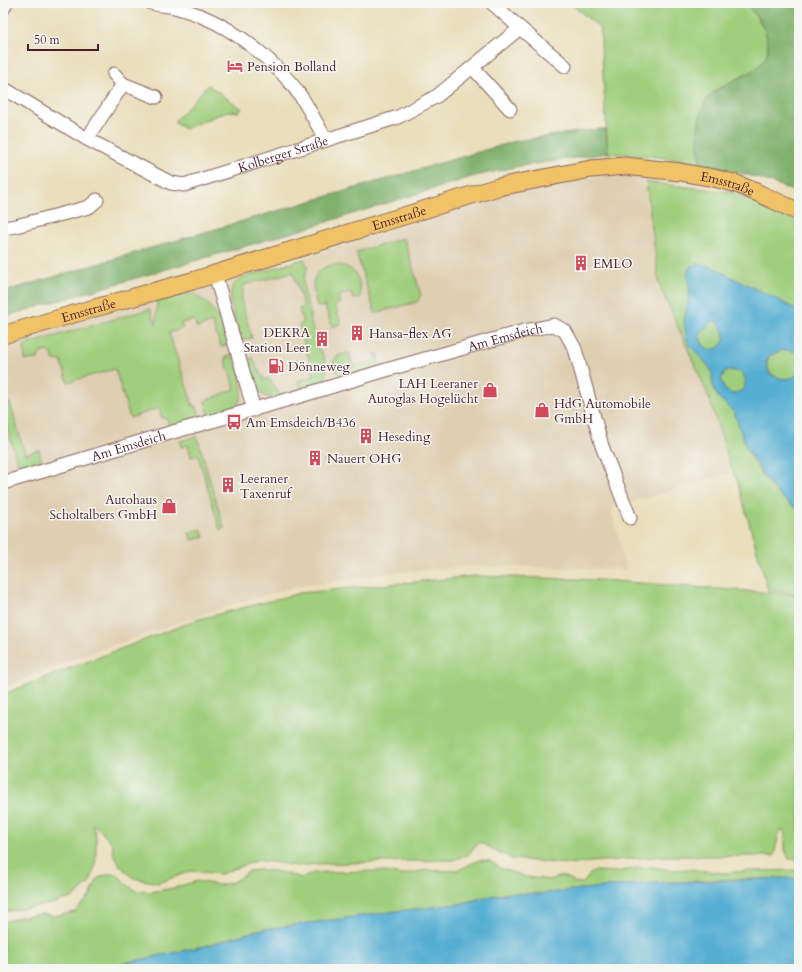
<svg xmlns="http://www.w3.org/2000/svg" width="802" height="972" viewBox="0 0 802 972" font-family="Cardo,serif">
<style>
.built{fill:#decfb1}
.green{fill:#9fce7c;stroke:#747654}
.forest{fill:#7fb16c;stroke:#64684c}
.water{fill:#55aed2;stroke:#50667e;fill-rule:evenodd}
.lines{fill:none;stroke-linecap:round;stroke-linejoin:round}
.minor-casing{stroke:#82625d;stroke-width:15}
.major-casing{stroke:#82625d;stroke-width:19}
.minor{stroke:#fff;stroke-width:13}
.major{stroke:#f1c369;stroke-width:17}
.labels{text-anchor:middle;stroke-width:3;stroke-linejoin:round;paint-order:stroke}
.poi-label{font-size:13px;fill:#4a1f2b;stroke:#f6f6f2;text-anchor:start}
.street-label{font-size:13px;fill:#4a1f2b;stroke:#f6f6f2}
</style>
<rect width="100%" height="100%" fill="#f6f6f2"/>
<filter id="ink" filterUnits="userSpaceOnUse"><feTurbulence type="fractalNoise" baseFrequency=".025" numOctaves="2"/><feDisplacementMap in="SourceGraphic" scale="8" xChannelSelector="R" yChannelSelector="G"/><feConvolveMatrix kernelMatrix="1 2 1 2 8 2 1 2 1" color-interpolation-filters="sRGB"/></filter>
<filter id="wash" filterUnits="userSpaceOnUse"><feTurbulence type="fractalNoise" baseFrequency=".012" numOctaves="4" result="noise"/><feDisplacementMap in="SourceGraphic" scale="16" xChannelSelector="R" yChannelSelector="G"/><feGaussianBlur stdDeviation="0.9" result="paint"/><feColorMatrix in="noise" values="0 0 0 0 0 0 0 0 0 0 0 0 0 0 0 0 0 1.4 0 .05"/><feComposite in="paint" operator="in"/></filter>
<g filter="url(#wash)">
<rect width="100%" height="100%" fill="#e9dfbb"/>
<!-- built -->
<path class="built" d="M616 173 643 176 659 284 708 397 731 474H728L611 508 626 569 472 566 391 573 296 587 238 602 82 656 3 688V339L184 283 246 276 499 193Z"/>
<!-- green -->
<path class="green" d="M570 3H744C753 11 765 26 767 38 776 78 720 75 706 101 704 106 698 140 698 146 698 152 700 158 701 164L659 157 608 153 600 28Z
M208 85 242 109 239 112 227 111 185 129 174 122Z
M646 182 731 192 790 218 799 224V312L781 301 702 264H696L688 269C687 278 690 285 690 293 690 301 687 307 685 314 684 321 686 334 688 341 692 352 706 358 711 370 713 376 711 385 714 390 719 399 730 404 735 413 741 423 742 437 747 448 757 471 776 497 799 510V594L768 590 737 480 731 468 708 395 659 284Z
M404 238 421 295 417 302 375 313 356 252Z
M304 259 308 267C299 285 306 298 311 316H309L320 352H322C325 363 329 371 324 382L303 390 300 386 298 381 314 376 299 325 303 323 299 309 304 307 293 272 244 285 241 300 252 338 243 340 240 338C237 325 225 296 234 285 236 282 239 280 241 278Z
M331 265C348 264 357 270 360 287 360 291 360 293 361 297L353 299 351 292 338 296 340 303 335 305 341 324 332 327 325 306 317 307C313 288 307 273 331 265Z
M193 293C197 298 204 299 208 304 219 316 224 330 229 344L221 347 212 322 197 328 194 320 181 323 183 328 169 333 193 406H197L201 421 170 429 167 419 162 418 159 408 130 418 115 369 68 382 61 361 54 360 52 354 47 351 40 353 38 359 25 360 24 345 150 309 156 325 157 300Z
M713 321 718 322C726 334 729 349 710 350L703 346 699 334Z
M782 350 797 351C799 355 799 358 799 363 799 366 800 370 799 372 794 385 760 380 769 356Z
M349 353 353 367 376 360 375 354 378 353 379 359 378 366 345 376H340L336 370 333 362 338 356Z
M232 355C238 371 251 395 233 408 227 413 217 415 210 418L205 401 235 389 225 358Z
M253 358 257 368 265 380 268 378 280 394 279 397C257 402 252 379 247 364L249 359Z
M730 370C733 371 738 371 740 372 747 375 747 385 742 390 739 392 736 393 732 394L725 390 721 380 725 371Z
M10 403 25 454 39 450 42 461 19 468 3 414V404Z
M197 436 224 528 220 530 198 455 191 457 188 445 181 447 180 441Z
M201 529 204 537 192 540 189 532Z
M476 576 601 580 799 595V860L789 859 785 850V833L782 830 779 833 774 856H664L568 864 512 859 479 842 468 855 452 860 317 864 297 866 258 860 221 874 191 871 158 883 133 878 120 866 113 852 112 843C105 837 100 828 92 824L96 835V851L95 867 90 882 74 897 51 904 3 912V694L196 620 300 593Z
M479 860 490 861 500 868 527 877 550 880 561 876 568 878 576 883H583L591 873 596 871 618 872 636 868 653 867 670 870 688 869 726 873 746 871 799 870V879H730L655 883 581 889 540 894 510 893 486 897 459 904 258 930 205 946 96 969H3V922L20 917 42 914 53 916 75 912 90 896 98 878 108 874H117L126 884 137 891 150 892 173 888 197 881 219 885 233 882 249 871 258 870 276 871 303 878 313 873 327 872 380 871 401 875 426 870 442 871 458 870Z"/>
<!-- forest -->
<path class="forest" d="M744 3H799V194C768 179 735 171 701 164 697 143 695 121 706 101 721 76 776 77 767 39 765 26 754 11 744 3Z
M597 129H606L608 153 521 166 475 176 304 229 3 317V292L171 242 516 141Z"/>
<!-- water -->
<path class="water" d="M696 264C709 263 722 272 733 278 755 289 778 298 799 312V355L797 351 782 350 769 356 766 363 769 373C778 380 792 382 799 372V510L791 505 778 494 764 477 746 447 734 412 718 397 714 390 711 370 702 358 690 346 687 340 684 322 690 293 687 273 691 266ZM713 321 718 322 721 327 725 338C722 346 718 349 710 350L703 345 699 334ZM730 370C733 371 738 371 740 372 747 376 747 386 742 390 739 392 736 393 732 394L725 390 721 380 725 371Z
M785 878 799 879V969H96L205 946 258 930 396 911 459 904 486 897 510 893 540 894 581 889 655 883Z"/>
</g>
<g filter="url(#ink)">
<g class="lines">
<defs>
<g id="minor">
<path d="M151 3C157 5 163 5 169 6 179 8 191 12 201 16 237 30 280 65 302 98 310 111 318 126 326 140"/>
<path d="M493 4 520 28"/>
<path d="M3 9 6 3"/>
<path d="M473 68 510 109"/>
<path d="M114 74 123 84"/>
<path id="s1" d="M3 88 87 139 171 183 184 185 398 117 437 96 520 28 565 66"/>
<path d="M87 139 123 84 156 97"/>
<path d="M3 228 16 226 89 207 97 200"/>
<path d="M215 274 254 410"/>
<path id="s2" d="M3 483 173 432 297 397 386 370 524 331 554 325 565 331 575 349 602 446 630 518"/>
</g>
<g id="major">
<path id="s3" d="M3 335 77 313 192 281 498 187 591 169 625 166 680 172 714 178 737 184 758 193 799 212"/>
</g>
</defs>
<!-- minor casing -->
<use href="#minor" class="minor-casing"/>
<!-- major casing -->
<use href="#major" class="major-casing"/>
<!-- minor -->
<use href="#minor" class="minor"/>
<!-- major -->
<use href="#major" class="major"/>
</g>
</g>
<!-- icons -->
<defs>
<symbol id="hotel-bare" viewBox="-9 -9 18 18"><path d="M-6-4.5h1.5V1H6V5H4.5V3h-9V5H-6ZM-4 0a1.8 1.8 0 1 1 3.6 0ZM.5 0V-2.5h3Q6-2.5 6 0Z" fill="#d1495b" stroke="#f6f6f2" stroke-width="2.5" paint-order="stroke"/></symbol>
<symbol id="building-bare" viewBox="-9 -9 18 18"><path d="M-4-6H4V6H1V3H-1V6H-4ZM-2.5-4.3h1.7v1.8h-1.7ZM.8-4.3h1.7v1.8H.8ZM-2.5-1h1.7V.8h-1.7ZM.8-1h1.7V.8H.8Z" fill="#d1495b" stroke="#f6f6f2" stroke-width="2.5" paint-order="stroke"/></symbol>
<symbol id="fuel-bare" viewBox="-9 -9 18 18"><path d="M-5.5-6h7V0h2V4h1.3V-2.5L3-4.5l.8-.8L6-3V5H2.5V1h-1V6h-7ZM-4.2-4.7v3.2H.2V-4.7Z" fill="#d1495b" stroke="#f6f6f2" stroke-width="2.5" paint-order="stroke"/></symbol>
<symbol id="shop-bare" viewBox="-9 -9 18 18"><path d="M-5-2.5h2.3a2.7 3.5 0 0 1 5.4 0H5L5.5 6h-11ZM-1.5-2.5h3a1.5 2.3 0 0 0-3 0Z" fill="#d1495b" stroke="#f6f6f2" stroke-width="2.5" paint-order="stroke"/></symbol>
<symbol id="bus-bare" viewBox="-9 -9 18 18"><path d="M-5-6H5V4H4V6H2V4H-2V6H-4V4H-5ZM-3.5-4V0h7V-4ZM-3.5 1.2v1.5H-2V1.2ZM2 1.2v1.5H3.5V1.2Z" fill="#d1495b" stroke="#f6f6f2" stroke-width="2.5" paint-order="stroke"/></symbol>
</defs>
<g fill-rule="evenodd">
<use href="#hotel-bare" x="224" y="55" width="22" height="22"/>
<use href="#building-bare" x="570" y="252" width="22" height="22"/>
<use href="#building-bare" x="346" y="322" width="22" height="22"/>
<use href="#building-bare" x="311" y="328" width="22" height="22"/>
<use href="#fuel-bare" x="265" y="355" width="22" height="22"/>
<use href="#shop-bare" x="479" y="379" width="22" height="22"/>
<use href="#shop-bare" x="531" y="399" width="22" height="22"/>
<use href="#bus-bare" x="223" y="411" width="22" height="22"/>
<use href="#building-bare" x="355" y="425" width="22" height="22"/>
<use href="#building-bare" x="304" y="447" width="22" height="22"/>
<use href="#building-bare" x="217" y="474" width="22" height="22"/>
<use href="#shop-bare" x="158" y="495" width="22" height="22"/>
</g>
<g class="labels">
<!-- poi labels -->
<g class="poi-label">
<text x="247" y="71">Pension Bolland</text>
<text x="593" y="268">EMLO</text>
<text x="310" y="337" text-anchor="end">DEKRA<tspan x="310" dy="15">Station Leer</tspan></text>
<text x="369" y="338">Hansa-flex AG</text>
<text x="288" y="371">Dönneweg</text>
<text x="478" y="388" text-anchor="end">LAH Leeraner<tspan x="478" dy="15">Autoglas Hogelücht</tspan></text>
<text x="554" y="408">HdG Automobile<tspan x="554" dy="15">GmbH</tspan></text>
<text x="246" y="427">Am Emsdeich/B436</text>
<text x="378" y="441">Heseding</text>
<text x="327" y="463">Nauert OHG</text>
<text x="240" y="483">Leeraner<tspan x="240" dy="15">Taxenruf</tspan></text>
<text x="157" y="504" text-anchor="end">Autohaus<tspan x="157" dy="15">Scholtalbers GmbH</tspan></text>
</g>
<!-- street labels -->
<g class="street-label">
<text dy="5" stroke="none"><textPath href="#s1" startOffset="310">Kolberger Straße</textPath></text>
<text dy="5" stroke="none"><textPath href="#s3" startOffset="750">Emsstraße</textPath></text>
<text dy="5" stroke="none"><textPath href="#s3" startOffset="413">Emsstraße</textPath></text>
<text dy="5" stroke="none"><textPath href="#s3" startOffset="89">Emsstraße</textPath></text>
<text dy="5" stroke="none"><textPath href="#s2" startOffset="523">Am Emsdeich</textPath></text>
<text dy="5" stroke="none"><textPath href="#s2" startOffset="131">Am Emsdeich</textPath></text>
</g>
</g>
<!-- margin -->
<rect width="802" height="972" fill="none" stroke="#f6f6f2" stroke-width="16"/>
<!-- scale -->
<path d="M28 44v6h70v-6" fill="none" stroke="#4a1f2b" stroke-width="2"/>
<text x="34" y="44" font-size="12" fill="#4a1f2b" stroke="#f6f6f2" stroke-width="3" paint-order="stroke">50 m</text>
</svg>
